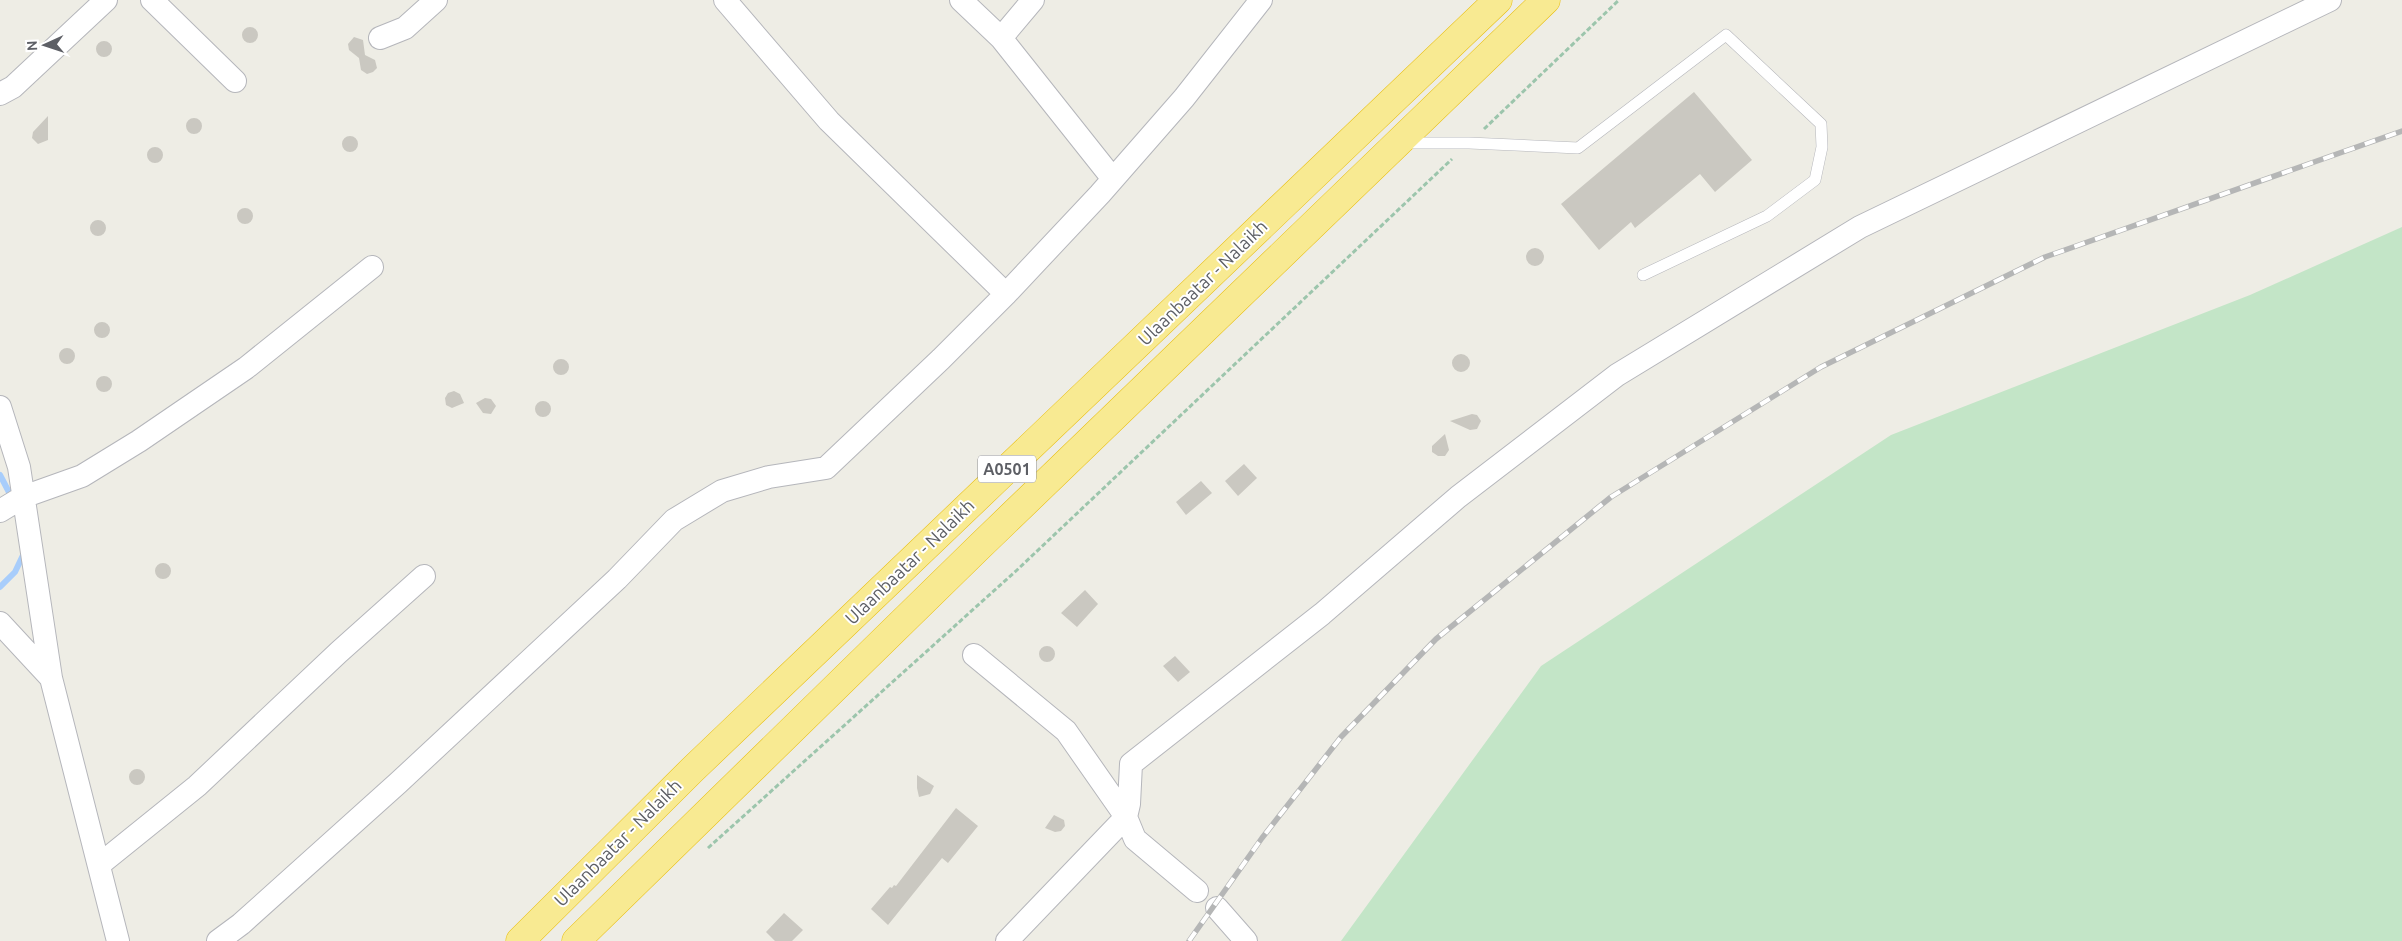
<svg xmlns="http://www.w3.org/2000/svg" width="2402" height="941" viewBox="0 0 2402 941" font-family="Ubuntu,sans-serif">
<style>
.green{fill:#c3e5c7}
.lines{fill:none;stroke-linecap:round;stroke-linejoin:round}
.stream{stroke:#a8cdfb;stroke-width:6}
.building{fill:#cac8c1}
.lane-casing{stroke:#b5b6bb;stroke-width:12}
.street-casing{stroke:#b5b6bb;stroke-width:24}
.highway-casing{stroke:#e8bd0b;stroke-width:29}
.path{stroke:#9cc5ac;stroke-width:3;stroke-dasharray:5 2.5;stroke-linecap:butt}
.lane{stroke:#fff;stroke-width:11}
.street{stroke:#fff;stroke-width:22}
.highway{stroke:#f8ea92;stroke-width:28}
.rail-casing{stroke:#b5b6b6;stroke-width:5.5}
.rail{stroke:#fff;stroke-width:4;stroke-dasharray:11;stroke-linecap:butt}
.labels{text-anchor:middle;stroke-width:4;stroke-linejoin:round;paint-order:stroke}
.shield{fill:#fff;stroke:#8e8f93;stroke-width:1}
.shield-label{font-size:16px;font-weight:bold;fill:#5d5f65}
.street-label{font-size:18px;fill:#5d5f65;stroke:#fff}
</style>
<rect width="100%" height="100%" fill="#eeede5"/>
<!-- green -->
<path class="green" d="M2402 227V941H1341L1541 666 1891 435 2250 295Z"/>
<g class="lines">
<!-- stream -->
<path class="stream" d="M0 475 12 498
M0 587 15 572 25 551"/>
</g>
<!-- building -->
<path class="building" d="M242 35a8 8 0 1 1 16 0a8 8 0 1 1-16 0Z
M354 37 363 40 365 55 375 60 377 68 373 72 367 74 361 70 359 58 349 50 348 44Z
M96 49a8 8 0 1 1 16 0a8 8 0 1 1-16 0Z
M1694 92 1752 160 1715 192 1700 174 1635 228 1631 222 1599 250 1561 204Z
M48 116V140L38 144 32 138 33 132Z
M186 126a8 8 0 1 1 16 0a8 8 0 1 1-16 0Z
M342 144a8 8 0 1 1 16 0a8 8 0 1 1-16 0Z
M147 155a8 8 0 1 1 16 0a8 8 0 1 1-16 0Z
M237 216a8 8 0 1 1 16 0a8 8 0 1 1-16 0Z
M90 228a8 8 0 1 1 16 0a8 8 0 1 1-16 0Z
M1526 257a9 9 0 1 1 18 0a9 9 0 1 1-18 0Z
M94 330a8 8 0 1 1 16 0a8 8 0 1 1-16 0Z
M59 356a8 8 0 1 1 16 0a8 8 0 1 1-16 0Z
M1452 363a9 9 0 1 1 18 0a9 9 0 1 1-18 0Z
M553 367a8 8 0 1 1 16 0a8 8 0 1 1-16 0Z
M96 384a8 8 0 1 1 16 0a8 8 0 1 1-16 0Z
M454 391 460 394 464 403 452 408 446 405 445 398 448 393Z
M485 398 491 399 496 406 491 414 483 413 476 403Z
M535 409a8 8 0 1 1 16 0a8 8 0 1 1-16 0Z
M1472 414 1477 415 1481 421 1477 429 1470 430 1450 421Z
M1445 434 1449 450 1445 456H1438L1432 452V446Z
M1244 464 1257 478 1238 496 1225 481Z
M1201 481 1212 493 1186 515 1176 502Z
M155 571a8 8 0 1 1 16 0a8 8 0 1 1-16 0Z
M1085 590 1098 604 1077 627 1061 613Z
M1039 654a8 8 0 1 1 16 0a8 8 0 1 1-16 0Z
M1175 656 1190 672 1178 682 1163 666Z
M129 777a8 8 0 1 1 16 0a8 8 0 1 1-16 0Z
M917 775 934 786 930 794 919 797 917 788Z
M956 808 978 826 948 863 942 858 888 925 871 909 890 887 892 888 894 885 896 886Z
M1054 815 1064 820 1065 826 1061 831 1055 832 1045 828Z
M784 913 803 930 792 941H775L766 932Z"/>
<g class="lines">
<defs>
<path id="lane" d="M1404 143H1469L1578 148 1726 35 1821 124 1822 147 1815 180 1767 216 1643 275"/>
<path id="street" d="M152 0 235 81
M725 0 829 121 1006 294
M961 0 1001 38 1113 179
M380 38 405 28 436 0
M1001 38 1033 0
M0 94 13 87 106 0
M0 407 19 467 51 678 118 941
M0 511 23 497 82 476 139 441 246 368 372 267
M0 623 51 678
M974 655 1066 731 1126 817 1135 839 1197 891
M99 865 197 786 339 652 424 576
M1217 908 1246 941
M218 941 241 924 398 783 617 579 674 520 722 491 769 477 826 468 941 359 1006 294 1100 194 1184 98 1261 0
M1007 941 1126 817 1129 804 1131 764 1322 614 1458 497 1617 375 1860 227 2330 0"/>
<path id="highway" d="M520 941 692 770 1498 0
M576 941 977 549 1546 0"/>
</defs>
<!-- lane casing -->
<use href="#lane" class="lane-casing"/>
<!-- street casing -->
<use href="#street" class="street-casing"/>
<!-- highway casing -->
<use href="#highway" class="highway-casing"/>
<!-- path -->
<path class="path" d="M1484 129 1619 0
M708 848 1017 570 1452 159"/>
<!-- lane -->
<use href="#lane" class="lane"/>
<!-- street -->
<use href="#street" class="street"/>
<!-- highway -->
<use href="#highway" class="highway"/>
<defs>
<path id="rail" d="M1189 941 1262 838 1341 737 1436 639 1611 497 1821 367 2045 257 2402 131"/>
</defs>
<!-- rail casing -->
<use href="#rail" class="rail-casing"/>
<!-- rail -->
<use href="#rail" class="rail"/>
</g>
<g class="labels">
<!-- shield labels -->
<rect class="shield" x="978" y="455.5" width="58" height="27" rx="4"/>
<g class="shield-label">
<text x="1007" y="475">A0501</text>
</g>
<!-- street labels -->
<g class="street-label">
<text transform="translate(1203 283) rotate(-44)" y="6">Ulaanbaatar - Nalaikh</text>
<text transform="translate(910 562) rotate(-44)" y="6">Ulaanbaatar - Nalaikh</text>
<text transform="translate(618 843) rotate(-45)" y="6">Ulaanbaatar - Nalaikh</text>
</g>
</g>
<!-- north arrow -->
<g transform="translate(45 45) rotate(267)" stroke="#ffffff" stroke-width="4" paint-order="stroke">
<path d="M0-4L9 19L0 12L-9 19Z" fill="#5d5f65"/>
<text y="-8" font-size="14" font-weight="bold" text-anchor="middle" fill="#5d5f65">N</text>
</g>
</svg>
